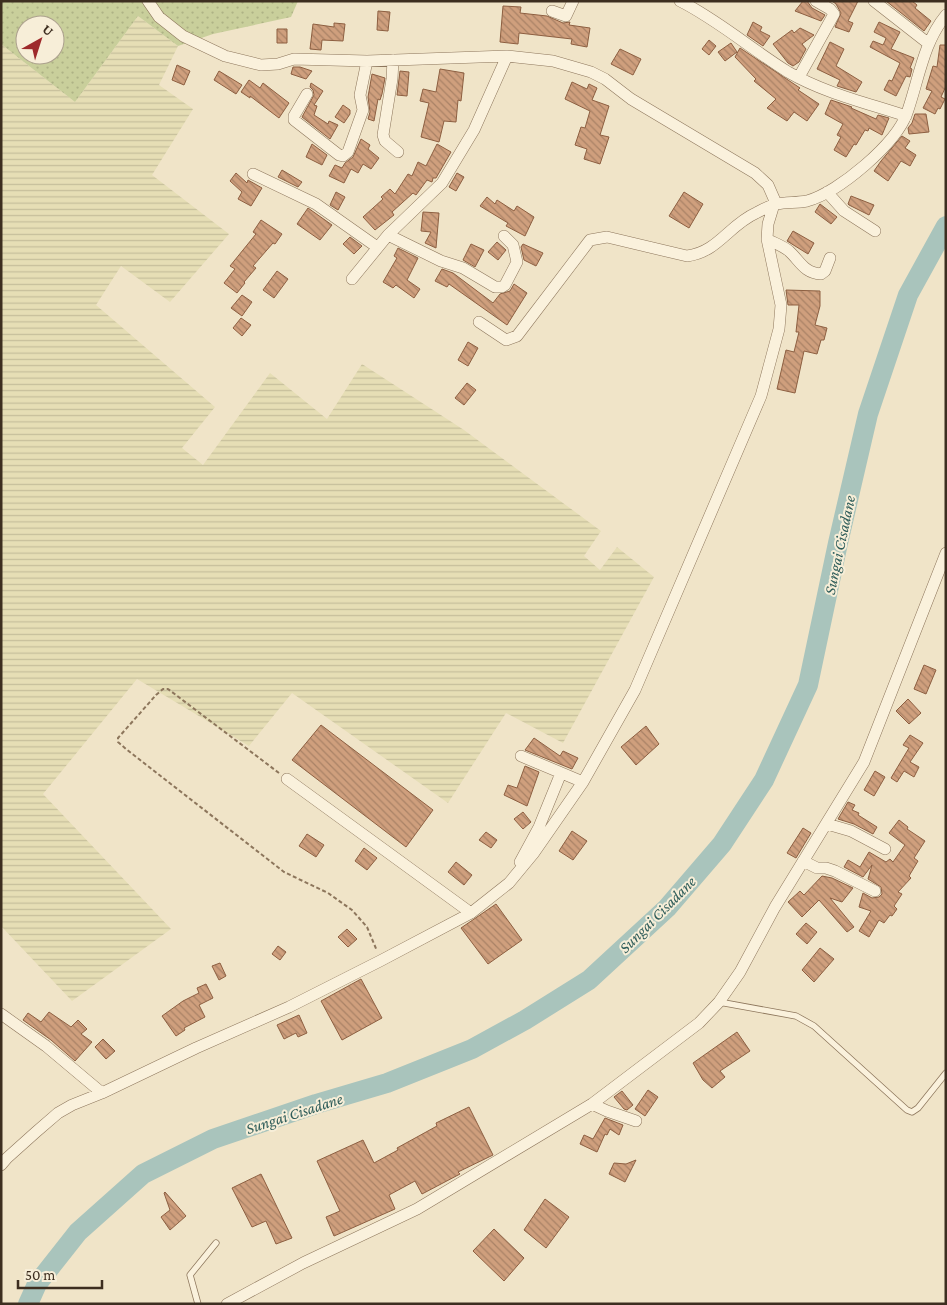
<svg xmlns="http://www.w3.org/2000/svg" width="947" height="1305" viewBox="0 0 947 1305" font-family="'Crimson Pro',serif">
<style>
.farmland{fill:url(#farmland-rules)}
.grass{fill:url(#grass-dots);fill-rule:evenodd}
.lines{fill:none;stroke-linecap:round;stroke-linejoin:round}
.river{stroke:#a9c4bc;stroke-width:20}
.building{fill:url(#building-back-hatch);stroke:#8d5f41}
.service-casing{stroke:#8d765c;stroke-width:7}
.minor-casing{stroke:#8d765c;stroke-width:12}
.path{stroke:#8d765c;stroke-width:2;stroke-dasharray:4 2.5;stroke-linecap:butt}
.service{stroke:#faf1dc;stroke-width:5.5}
.minor{stroke:#faf1dc;stroke-width:11}
.labels{text-anchor:middle;stroke-width:4;stroke-linejoin:round;paint-order:stroke}
.water-label{font-size:16px;font-style:italic;fill:#2f5d5a;stroke:#f7eed8}
</style>
<defs>
<pattern id="farmland-rules" width="6" height="5" patternUnits="userSpaceOnUse" patternTransform="scale(1.25)"><rect width="6" height="5" fill="#e6deb5"/><path d="M0 2.5h6" fill="none" stroke="#c6bf9b"/></pattern>
<pattern id="grass-dots" width="8" height="8" patternUnits="userSpaceOnUse" patternTransform="scale(1.25)"><rect width="8" height="8" fill="#c9cf9b"/><path d="M2 2h.1M6 6h.1" fill="none" stroke="#aeb285" stroke-width="1.8" stroke-linecap="round"/></pattern>
<pattern id="building-back-hatch" width="6" height="6" patternUnits="userSpaceOnUse" patternTransform="scale(1.25)"><rect width="6" height="6" fill="#cf9f7d"/><path d="M-1 5l2 2M0 0l6 6M5-1l2 2" fill="none" stroke="#a98266"/></pattern>
</defs>
<rect width="100%" height="100%" fill="#f0e4c8"/>
<!-- farmland -->
<path class="farmland" d="M138 16 178 46 159 85 193 109 152 175 229 234 170 302 121 266 96 305 215 407 182 448 203 465 270 373 327 419 362 364 464 430 601 531 584 556 600 570 617 547 654 577 563 743 506 713 448 803 292 693 249 746 137 679 43 794 171 929 72 1001 1 926V44L75 102Z"/>
<!-- grass -->
<path class="grass" d="M1 1H298L291 17 213 34 178 46 138 16 75 102 1 44ZM25 25H55V55H25Z"/>
<g class="lines">
<!-- river -->
<path class="river" d="M28 1304 37 1284 78 1232 143 1174 213 1139 316 1104 387 1083 472 1049 525 1020 589 980 667 908 722 844 764 780 808 685 838 543 868 414 908 295 946 226"/>
</g>
<!-- building -->
<path class="building" d="M803 1H807L812 8 825 15 821 21 795 11Z
M832 1H858L848 21 853 23 849 32 835 27 841 13 836 4Z
M886 1H912L917 5 915 8 931 21 924 31Z
M503 6 521 7 520 13 547 16 563 23 570 22 569 25 590 28 587 47 571 44 572 39 519 33 518 44 500 42Z
M378 11 390 12 388 31 377 30Z
M753 22 762 27 760 31 770 36 763 46 747 35Z
M879 22 900 32 891 49 914 58 910 68 912 69 910 77 906 76 896 96 884 90 889 80 892 81 900 63 870 47 873 41 883 45 885 41 886 38 874 32Z
M334 23 345 24 343 41 322 40 321 50 310 49 313 24 334 27Z
M800 28 814 35 802 44 806 49 799 62 793 66 788 63 773 44 792 30 794 33Z
M277 29H287V43H277Z
M709 40 716 46 709 55 702 49Z
M830 42 844 49 836 66 862 82 856 92 837 86 840 80 817 69Z
M731 43 737 52 725 61 718 52Z
M940 45H946V86L941 97 945 99 940 109 938 108 935 114 923 108 932 91 926 89 933 66 937 67Z
M740 48 800 88 798 90 819 104 807 121 794 112 787 121 767 108 776 99 754 81 756 79 735 57Z
M620 49 641 59 633 75 611 64Z
M177 65 190 71 184 85 172 80Z
M293 67H300L312 71 306 79 291 74Z
M440 69 464 73 461 101 458 100 456 122 444 121 439 142 421 137 429 103 420 101 423 89 436 92Z
M219 71 242 85 236 94 214 80Z
M400 71 409 72 407 96 397 95Z
M372 74 385 78 382 94 380 100 378 99 374 121 368 119 370 112 368 97Z
M249 80 260 88 263 83 289 103 279 118 250 96V98L241 92Z
M572 82 587 89 589 84 597 88 592 100 609 106 600 135 609 137 600 164 584 159 587 149 575 145 581 127 585 128 590 111 565 99Z
M311 83 323 91 314 105 317 106 314 115 328 124 329 121 338 125 330 139 302 117 314 95 313 90 310 87Z
M831 100 852 107 851 108 876 119 878 115 889 118 882 135 869 128 868 131 865 130 856 145 854 144 846 157 834 150 841 137 837 135 843 124 825 114Z
M343 105 350 110V114L344 123 335 117Z
M915 114H926L929 132 909 134 908 128 912 123Z
M902 136 910 141 905 148 916 155 910 166 901 161 888 181 874 171 881 161Z
M361 139 370 145 368 149 379 158 371 169 363 164 358 173 351 169 344 183 329 176 335 165 342 168 345 163 353 157Z
M312 144 327 155 322 165 306 157Z
M437 144 451 152 436 178H433L432 182 427 180 416 195 413 193 392 212 394 215 375 230 363 217 383 199 381 197 390 189 395 194 408 174 412 176 418 162 426 166Z
M282 170 302 182 298 187 278 177Z
M236 173 247 183 248 180 262 188 251 206 238 199 242 192 230 181Z
M457 173 464 177 456 191 449 187Z
M336 192 345 197 338 210 330 205Z
M684 192 703 204 689 228 669 216Z
M851 196 874 205 869 215 849 205 848 204Z
M487 197 495 204 497 200 514 211 517 206 534 217 525 236 506 226 508 223 480 206Z
M820 204 837 217 831 224 815 212Z
M308 208 332 225 320 240 297 224Z
M423 212 439 213 436 248 425 243 431 232 421 231Z
M261 220 282 234 275 244 273 243 253 266 256 268 244 282 245 283 237 293 224 283 235 269 230 266 256 234 253 232Z
M793 231 814 243 808 254 787 241Z
M350 237 362 246 354 254 343 244Z
M497 242 506 250 498 260 488 252Z
M471 244 484 250 475 267 463 260Z
M523 244 543 253 536 266 524 260 521 247Z
M398 248 418 258 407 280 420 289 414 298 396 285 393 288 383 282 397 258 394 256Z
M442 269 453 273 493 303 500 294 510 291 514 284 527 293 507 325 449 284 447 287 435 281Z
M277 271 288 279 274 298 263 290Z
M786 290 820 291V306L815 325 827 328 824 340H821L817 354 804 351 795 393 777 389 786 350 794 352 799 332H796L799 305H788Z
M242 295 252 302 242 316 231 308Z
M241 318 251 325 242 336 233 328Z
M468 342 478 348 468 366 458 360Z
M467 383 476 390 464 405 455 398Z
M924 665 936 670 926 694 914 689Z
M908 699 921 713 909 724 896 711Z
M321 725 433 810 406 847 292 760Z
M646 726 659 744 636 765 621 747Z
M910 735 923 743 910 762 919 767 914 777 904 771 897 782 891 778 909 748 903 745Z
M534 738 560 756 563 751 578 758 572 769 525 750Z
M525 766 539 772 527 806 504 795 508 785 517 788Z
M875 771 885 777 874 796 864 790Z
M848 802 855 805 852 810 859 813 858 815 877 827 873 834 854 824 838 819Z
M523 812 531 822 523 829 514 819Z
M899 820 908 827 907 829 925 841 914 858 918 861 909 876 911 878 898 892 902 894 894 906 897 909 892 916 890 915 884 923 879 920 869 937 859 931 871 911 859 907 863 893 872 898 879 897 882 894 881 887 868 879 872 865 863 877 844 867 848 860 860 867 869 852 886 862 890 859 893 862 905 845 889 833Z
M803 828 811 833 796 858 787 853Z
M572 831 587 841 573 860 559 851Z
M486 832 497 840 491 848 479 840Z
M307 834 324 845 316 857 299 846Z
M364 848 377 858 367 870 355 861Z
M456 862 472 875 464 885 448 872Z
M822 876 832 878 853 888 842 902 830 898 854 927 847 932 819 900 802 917 788 902 800 891 804 895Z
M496 904 522 940 488 964 461 928Z
M806 923 817 932 807 944 796 934Z
M347 929 357 939 348 947 338 937Z
M278 946 286 952 280 960 272 954Z
M820 948 834 959 814 982 802 970Z
M220 963 226 976 219 980 212 966Z
M361 979 382 1018 342 1040 321 1001Z
M206 984 213 998 199 1005 205 1017 184 1028 185 1030 176 1036 162 1016 183 1001 199 993 197 988Z
M49 1012 71 1027 78 1020 87 1029 81 1034 92 1042 75 1061 51 1040 23 1020 28 1013 41 1022Z
M299 1015 307 1033 298 1037 296 1033 284 1039 277 1025Z
M737 1032 750 1051 720 1071 725 1077 712 1088 703 1080 693 1063Z
M103 1039 115 1051 106 1059 95 1047Z
M648 1090 658 1097 645 1116 635 1109Z
M622 1091 633 1105 627 1110 624 1109 614 1097Z
M469 1107 493 1155 458 1172 460 1174 422 1194 415 1181 389 1195 395 1209 334 1236 326 1217 340 1211 317 1161 363 1140 374 1163 398 1150 397 1148 437 1126 436 1123Z
M605 1118 623 1125 619 1135 610 1129 607 1135 605 1134 597 1152 580 1144 584 1135 593 1139Z
M636 1160 625 1182 609 1174 614 1163 626 1164Z
M261 1174 292 1238 276 1244 266 1221 252 1227 232 1188Z
M165 1192 186 1216 170 1230 161 1217 170 1210 164 1193Z
M545 1199 569 1217 546 1248 524 1230Z
M494 1229 524 1258 504 1281 473 1251Z"/>
<g class="lines">
<defs>
<path id="service" d="M719 1002 796 1016 814 1026 907 1110 912 1112 918 1108 946 1073
M198 1304 190 1275 216 1243"/>
<path id="minor" d="M680 1C718 20 751 49 788 72 824 93 867 103 906 116
M874 1 929 44
M552 11 566 16 573 1
M393 60 392 79 383 135 385 141 398 152
M799 77 834 14 830 9 816 1
M307 94 294 116V120L339 155 343 156 348 152 363 110 360 95 367 61
M253 174 316 204 377 247
M827 192 844 211 875 231
M388 235 441 261 463 268 495 287H502L505 285 517 262 513 245 504 236
M767 239C774 243 783 246 789 251 800 261 804 273 821 274L825 271 830 258
M352 279 388 235 442 183 474 130 507 56
M479 322 506 340 517 336 590 240 607 237 687 256C718 252 729 225 756 213 762 210 770 205 777 204 786 202 797 203 807 201 839 192 896 144 907 113 919 79 923 43 946 15
M521 756 583 782
M287 779 471 913
M827 824 851 831 885 849
M803 861 817 868H826L835 871 875 891
M520 862 539 827 561 773
M1 1014 46 1046 102 1093
M592 1104 607 1111 636 1121
M1 1165 7 1158 36 1132 58 1113 72 1105 102 1093 196 1048 289 1007 380 961 471 913 509 883 533 854 583 782 635 690 761 396 779 329 781 305 767 239 768 224 775 201 768 185 755 173 631 99 605 79 591 72 553 61 507 56 367 61 294 59 278 64 261 65 225 56 183 36 159 17 148 1
M227 1304 303 1263 417 1209 592 1104 699 1023 719 1002 740 972 775 907 864 762 946 553"/>
</defs>
<!-- service casing -->
<use href="#service" class="service-casing"/>
<!-- minor casing -->
<use href="#minor" class="minor-casing"/>
<!-- path -->
<path class="path" d="M279 773 168 689H163L156 695 118 738V742L126 749 284 872 328 893 352 910 367 927 377 951"/>
<!-- service -->
<use href="#service" class="service"/>
<!-- minor -->
<use href="#minor" class="minor"/>
</g>
<g class="labels">
<!-- water labels -->
<g class="water-label">
<text transform="translate(839 545) rotate(-78)" y="6">Sungai Cisadane</text>
<text transform="translate(657 914) rotate(-45)" y="6">Sungai Cisadane</text>
<text transform="translate(294 1113) rotate(-18)" y="6">Sungai Cisadane</text>
</g>
</g>
<!-- border -->
<rect width="947" height="1305" fill="none" stroke="#3d2e20" stroke-width="5"/>
<!-- north arrow -->
<g transform="translate(40 40) rotate(39)"><circle r="24" fill="#f7eed8" stroke="#ada18e"/>
<path d="M0-4L9 19L0 12L-9 19Z" fill="#9e2a2b"/>
<text y="-8" font-size="14" font-weight="bold" text-anchor="middle" fill="#3d2e20">U</text>
</g>
<!-- scale -->
<path d="M18 1280v8h84v-8" fill="none" stroke="#3d2e20" stroke-width="2.5"/>
<text x="25" y="1280" font-size="15" fill="#3d2e20" stroke="#f7eed8" stroke-width="4" paint-order="stroke">50 m</text>
</svg>
